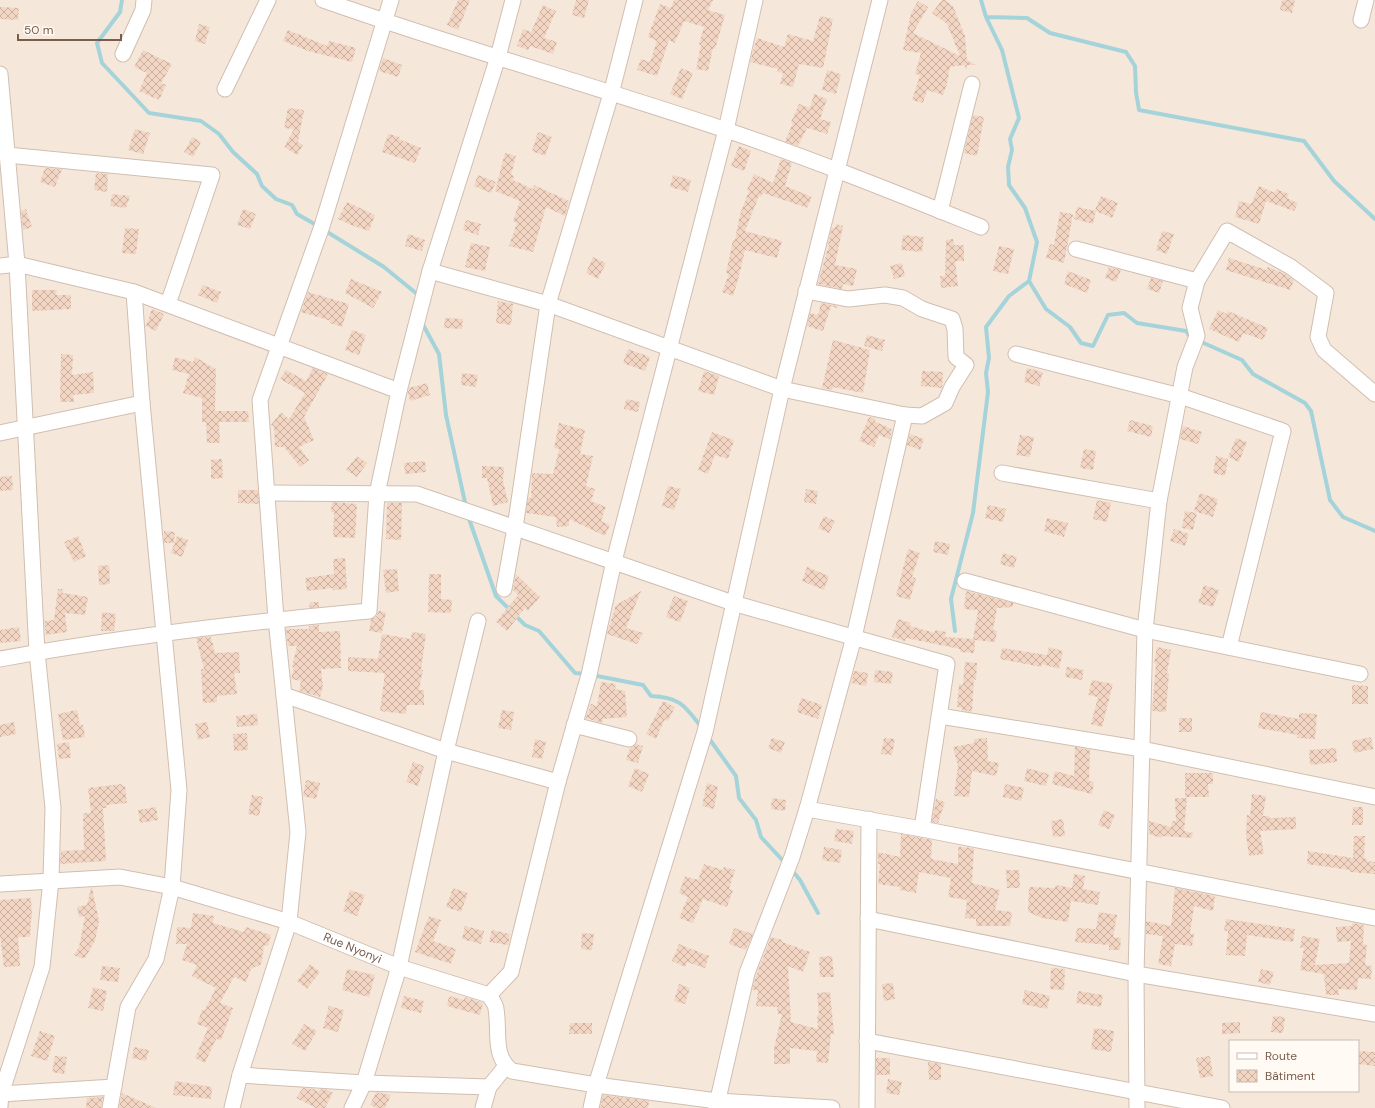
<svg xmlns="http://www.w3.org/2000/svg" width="1375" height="1108" viewBox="0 0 1375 1108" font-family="'DM Sans',sans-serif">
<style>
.residential{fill:#f5e8da;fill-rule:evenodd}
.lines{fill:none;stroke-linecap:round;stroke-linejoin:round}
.stream{stroke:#a5d3da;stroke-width:4}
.building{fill:url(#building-cross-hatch)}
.minor-casing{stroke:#d1beb0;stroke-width:17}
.minor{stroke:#fff;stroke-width:15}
.labels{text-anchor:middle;stroke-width:4;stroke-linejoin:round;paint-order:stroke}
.street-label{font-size:12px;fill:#7a5c4d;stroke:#fffaf3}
</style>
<defs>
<pattern id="building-cross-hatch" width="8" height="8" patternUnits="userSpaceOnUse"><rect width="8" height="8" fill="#f3d5c3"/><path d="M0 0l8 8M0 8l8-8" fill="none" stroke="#cab0a1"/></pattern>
</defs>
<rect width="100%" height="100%" fill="#fdf6ec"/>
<!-- residential -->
<path class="residential" d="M0 0H1375V1108H0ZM1230 1041H1358V1091H1230Z"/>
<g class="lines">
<!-- stream -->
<path class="stream" d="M122 0 120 12 97 43 102 63 149 113 201 121 219 134 233 152 257 174 262 186 276 199 292 205 297 214 318 226
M981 0 986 17 1002 50 1019 118 1010 139 1012 150 1008 167 1009 185 1025 208 1037 242 1029 281 1046 309 1070 327 1081 343 1093 346 1108 315 1124 313 1137 323 1186 331 1190 337 1242 360 1253 374 1305 403 1311 411 1330 500 1343 517 1375 531
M986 17 1027 18 1050 33 1126 52 1135 66 1136 92 1139 110 1304 141 1334 181 1375 219
M324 230 384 267 417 294V298
M421 321 439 354 446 415 466 507
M468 516 496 596 525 625 539 631 575 673 586 674
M955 631 951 599 973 513 988 392 986 373 989 358 986 327 1009 296 1029 281
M592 675 643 685 651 696C680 697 685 706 702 728
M708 737 736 776 739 798 756 820 761 837 786 864
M791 869 800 880 818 913"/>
</g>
<!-- building -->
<path class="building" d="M458 0H470L458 30 447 25Z
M576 0H589L584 18 572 15Z
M674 0H713L708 10 725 15 715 49 713 48 708 71 696 69 701 45 699 44 704 27 684 21 675 43 669 40 657 76 637 70 641 59 650 62 657 41 648 37 660 4 671 8Z
M942 0H945L953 6 965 36 967 60 976 65H967V69H966L964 65 950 67 947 84 943 95 927 90 923 103 912 100 920 75 915 74 921 53 903 50 911 13 918 1 928 7 913 33 960 56 947 24 932 13Z
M1282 0H1295L1292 13 1280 10Z
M543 5 556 11 544 38 557 42 553 54 530 46 528 50 517 46 523 29 531 32Z
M0 7 19 8 18 20 0 19Z
M820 16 833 19 823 68 799 64 793 87 780 84 783 73 777 72 778 69 750 62 757 38 784 47 788 34 813 41Z
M199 24 210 27 205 44 195 41Z
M288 30 327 46 329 41 356 48 352 62 308 51 283 41Z
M143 50 172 64 161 83 166 85 159 100 139 91 147 73 134 67Z
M383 58 402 65 398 77 379 71Z
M681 68 693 73 682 99 670 94Z
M827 70 841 74 836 94 822 90Z
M814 94 827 99 820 119 831 122 827 134 807 128 798 146 786 142V139L793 123 791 122 799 104 810 108Z
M288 108 304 110 298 142 303 145 297 155 284 147 294 129 284 128Z
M973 115 984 117 977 156 964 153Z
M135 129 150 133 143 154 128 150Z
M538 132 552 137 545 156 532 151Z
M388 134 400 137 399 139 421 148 415 163 382 152Z
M192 137 201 142 193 157 184 152Z
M739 146 751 151 744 171 731 166Z
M505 153 516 156 511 175 514 176 513 180 533 189 534 185 569 201 565 216 546 207 533 252 509 246 517 223 513 221 520 201 495 191Z
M781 159 792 163 785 186 812 197 807 208 763 193 761 197 759 196 745 231 782 241 777 258 745 250 738 280 733 296 722 292 729 274 726 273 733 240H735L740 214 749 191 747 190 754 174 773 183Z
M45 168 62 169 55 187 40 182Z
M96 173 108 174 107 192 94 190Z
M478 175 496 182 491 193 474 186Z
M673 175 691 180 688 192 670 187Z
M1259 186 1275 193 1276 189 1289 194 1287 198 1298 203 1294 211 1266 201 1259 224 1235 217 1239 201 1251 204Z
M112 194 130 196 126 208 110 206Z
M1101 196 1118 203 1112 218 1096 211 1093 224 1074 219 1077 207 1096 211 1095 210Z
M347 202 375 215 369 231 351 225 338 219Z
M26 209 32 227 23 230 21 211Z
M243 209 256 214 250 229 237 225Z
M1060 212 1073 214 1064 263 1046 258 1050 244 1054 245Z
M466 220 481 224 478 235 463 230Z
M836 224 843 226 835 265 857 269 853 286 843 284 842 289 818 284 829 244H828L832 228H835Z
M125 228 139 229 136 254 122 253Z
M1162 231 1174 234 1167 254 1156 250Z
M408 234 425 240 422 251 405 246Z
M903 235 924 237 922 252 901 250Z
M953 239 954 245H964V261H955L958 286 941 288 940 276H945L946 240Z
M471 243 490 247 485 271 465 267Z
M999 246 1014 249 1008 274 993 271Z
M593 257 606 263 598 279 586 273Z
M1229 258 1267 270 1268 267 1285 274 1294 280 1290 290 1226 270Z
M902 263 905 276 894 279 890 266Z
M1109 267 1121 270 1116 282 1105 278Z
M1068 271 1091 280 1087 293 1064 284Z
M1151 278 1163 281 1159 293 1147 289Z
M351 279 382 292 373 308 345 293Z
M203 285 221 292 217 303 198 295Z
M32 290H57L56 295H71V309L32 311Z
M308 292 349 304 342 327 330 323 331 321 301 312Z
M498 301 513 304 511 325 496 323Z
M821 303 837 306V308L831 306 823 331 807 326 810 313 818 315Z
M152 309 164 314 156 331 146 326Z
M1218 310 1227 314 1228 311 1268 328 1263 340 1243 333 1239 342 1209 329Z
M445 318 463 319 462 329 444 328Z
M352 330 366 335 359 355 345 350Z
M867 335 885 340 882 351 864 346Z
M833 340 870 350 863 393 833 387 832 390 822 388Z
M628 349 650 357 645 371 623 363Z
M61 354 73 355 72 375 93 372 94 393 73 395 74 402H60Z
M175 357 193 362 195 357 216 369 215 411H248L249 422H219L220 443H207L206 422H202V398L183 393 189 374 172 370Z
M313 368 328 374 304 417 314 440 299 447 309 460 300 467 284 447H275L274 427 271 425 281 412 289 419 305 393 280 379 286 370 306 381Z
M1027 368 1043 372 1039 386 1024 382Z
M704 371 719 376 714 395 698 391Z
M922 371 943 372 942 388 921 386Z
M462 373 478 375 476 387 461 385Z
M427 383 430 395 410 401 408 393 409 388Z
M626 399 640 402 638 412 624 409Z
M869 417 874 418 876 422 892 429 890 439 879 435 874 447 859 441Z
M1130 420 1153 426 1151 437 1127 431Z
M559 423 585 430 580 454 593 456 586 486 595 489 591 501 606 507 601 521 610 525 605 536 569 519V526L557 527 556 517 526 513 528 498H531L532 473 553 474 559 449 554 448Z
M1183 426 1202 432 1198 444 1180 439Z
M712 432 734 440 728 459 715 455 708 474 698 470Z
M910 434 924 439 920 450 907 445Z
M1020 435 1034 437 1030 457 1016 455Z
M1236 438 1247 442 1239 462 1228 457Z
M1084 449 1096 451 1093 470 1080 468Z
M357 456 367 463 357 477 346 470Z
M1216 456 1228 459 1225 476 1213 473Z
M222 459 223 478 211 479V460Z
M425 461 426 472 405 474 404 463Z
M482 466 504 467 503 481 508 502 493 506 487 478H482Z
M12 476 13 490 0 491V477Z
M668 486 681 489 674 510 662 506Z
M806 489 818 491 816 504 804 502Z
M238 490H258L259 504 238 503Z
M1200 493 1218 499 1213 517 1194 511Z
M1097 500 1111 503 1107 522 1093 519Z
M332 502 357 504 355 538 333 537 334 512H331Z
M387 503H402L401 540 386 539Z
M988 505 1006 509 1003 522 985 518Z
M1185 511 1197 513 1193 530 1182 528Z
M824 516 835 521 829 533 818 528Z
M1047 518 1068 523 1064 537 1044 531Z
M1174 529 1189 534 1185 546 1170 541Z
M164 531 175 532 174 543H164Z
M78 536 86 556 74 562 64 542Z
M177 536 188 540 182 557 171 553Z
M935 541 950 544 948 555 933 552Z
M908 549 920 553 912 577 916 578 910 600 896 596Z
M1003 553 1017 557 1014 568 1000 564Z
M345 558 347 589 333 590V588L307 591 305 578 334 574 333 559Z
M109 565 110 584 99 585 98 566Z
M807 567 829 576 824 590 802 581Z
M397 569 399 591 386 593 383 570Z
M429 574H441V599L452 600 451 613 428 612Z
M516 574 540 597 528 611 525 608 507 631 496 622 518 595 513 590Z
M1204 585 1219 590 1213 607 1198 603Z
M58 589H62L63 593 88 597 85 615 65 613 67 632 46 635 44 621 54 620Z
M641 591 626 628 643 633 637 644 607 634 616 605Z
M966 591 1013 603V607L997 608 993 630 997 631 995 642 975 640 974 653 960 652V649L906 638 905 641 892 637 898 619 911 623 910 626 935 633V630L946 632 945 637 973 639 978 610 964 609Z
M674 596 688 601 680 622 666 617Z
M310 602H319V607L309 608Z
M378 611 386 612 382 633 369 631 371 620 377 616Z
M102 612 116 614 114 631H101Z
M319 625V632L340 631 341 668 321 669 323 687 320 697 299 691 301 681 291 679 294 668 292 667 297 646H288L286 629H309V626Z
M19 627 21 641 0 643V630Z
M412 632 426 634 421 670H423L419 690H424V705H407L406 714 380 711 385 673 348 671V657L378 659 382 634 411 639Z
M211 637 215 653 239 652 240 673H234L237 694 217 696V702L203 703 201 669H204L196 638Z
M1049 647 1063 651 1059 669 1042 664 1041 667 1000 659 1002 648 1047 655Z
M1157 647 1171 650 1167 673H1169L1166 712 1152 711 1156 664 1154 663Z
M965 662 977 663 976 680 974 679 972 712 962 710V708L957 707 959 684 963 685Z
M1067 667 1084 670 1082 680 1065 677Z
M875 670 893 672 891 684 874 682Z
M854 671 868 673 866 686 851 683Z
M1092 680 1113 684 1102 727 1091 724 1098 697 1088 695Z
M601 682 616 684 615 689 625 691 627 717 603 719 602 723 586 718 591 704 597 706Z
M1352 685 1368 686V704H1352Z
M801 698 822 705 818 719 797 712Z
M663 701 675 707 668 721 665 719 656 739 646 734Z
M77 710 80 725 83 724 85 737 63 740 58 714Z
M502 710 514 712 511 730 498 728Z
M1261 712 1299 719V713L1317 714 1315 739 1297 738 1298 735 1258 728Z
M257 714 258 725 237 727 236 716Z
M1179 718H1192V732H1179Z
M14 722 16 734 0 737V725Z
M207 722 210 737 198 740 195 724Z
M247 733 248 750 234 751 233 734Z
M1371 737 1373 749 1354 753 1352 741Z
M772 738 785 742 781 753 768 748Z
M884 738 895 739 892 755 881 754Z
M987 738 988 761 999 763 996 776 972 771 969 797 954 796 958 766 953 747 974 743V739Z
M535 739 546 742 542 759 532 757Z
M69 742 71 758 59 759 57 744Z
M636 744 643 746 638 763 626 760 630 748Z
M1075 747 1090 750 1089 781 1094 782 1092 794 1052 784 1055 771 1074 776Z
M1336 748 1337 762 1310 765 1309 750Z
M413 762 424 766 418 786 406 782Z
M635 768 649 774 642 792 628 786Z
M1027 768 1049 774 1046 786 1024 781Z
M1185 773H1213V784H1208L1209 797H1185Z
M306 780 320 783 316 799 303 796Z
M707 783 718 787 714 809 702 806Z
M122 784V786H125L127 803 106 805 107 808H103L106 861 60 864 61 851 84 850 83 813H91L88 788Z
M1005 784 1024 788 1021 801 1003 797Z
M1252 794 1266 796 1263 816H1269V818L1296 817V829L1260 831 1264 854 1249 856 1246 835 1247 815 1250 816Z
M252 795 263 797 259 816 248 814Z
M772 798 786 800 785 811 771 809Z
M1175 798H1187L1184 831 1193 833 1192 838 1162 836 1161 838 1149 834V821L1171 827 1172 821H1176Z
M936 799 945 802 938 823 932 822Z
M156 807 158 820 140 823 138 810Z
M1353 807H1363V825H1352Z
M1104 810 1115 815 1109 829 1098 825Z
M1063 819 1065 836 1053 837 1051 821Z
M836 829 854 831 852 844 834 841Z
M901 834 932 840 931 859 958 864V847L974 848 972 883 1000 890 995 910 1012 912 1010 926H976V919L965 918 967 900 948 897 951 878 919 872 916 893 900 890V887L878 884 880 864H878V852L900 857Z
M1354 836H1365L1364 858 1367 859V861L1375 862V874L1350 872V870L1307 864 1308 851 1353 858Z
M824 847 842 850 840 863 822 860Z
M704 864 723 870 724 867 735 870 729 889 733 890 727 907 703 899 693 923 679 918 688 897 679 893 685 876 698 880Z
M1006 870H1019L1020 888H1007Z
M1074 874 1085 876 1083 889 1100 892 1098 905 1071 901 1068 922 1042 918 1028 912 1029 887 1055 888 1056 885 1072 888Z
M91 888H92L99 921 95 941 85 958H80L74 955 79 947 85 916 79 917 77 907 87 905Z
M453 888 468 893 461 912 446 907Z
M1175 888 1215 896 1213 911 1194 906 1190 934H1194L1192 946 1175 944 1171 966 1158 964 1163 936 1146 934V921L1171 926Z
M350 890 365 895 357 916 343 911Z
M31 898 32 919H31L30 937H18L20 966 4 967 0 935V900Z
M1099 912 1117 915 1113 937 1121 938 1120 950H1109V945L1075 942 1077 928 1096 929Z
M193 913 214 916 213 923 244 932 246 927 271 935 268 946 264 945 262 961 260 965 251 969 246 982 234 977 220 1003 233 1008 221 1040 216 1039 205 1063 195 1058 208 1028 197 1024 202 1010 204 1011 216 988 192 976 197 965 182 960 187 944H176L177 927 191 928Z
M429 916 441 920 433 941 456 949 451 964 415 952Z
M1226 919 1295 929 1293 942 1247 935 1245 956 1226 955 1228 931H1224Z
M1352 923 1364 925 1363 944 1367 945 1365 965 1372 966 1371 979 1358 978 1357 990 1338 989 1339 995H1326L1324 974 1300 970 1304 948H1300L1302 936 1320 939 1315 965 1349 963 1351 941 1337 942 1336 927 1352 926Z
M465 926 484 931 481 944 462 939Z
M734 928 753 934 746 950 729 944Z
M492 930 510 934 508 945 489 942Z
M582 933 594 934 592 950 581 949Z
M771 937 782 940V942L810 952 803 972 788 966 791 1022 818 1029 817 1015H819L817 993 830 992 834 1034H831L828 1063 816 1062 817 1051 790 1048V1064H774V1048L782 1014H778L777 1007 756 1006 758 990H752L756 976Z
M679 944 709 956 705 968 687 962 685 967 672 961Z
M832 956 834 977H820L819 957Z
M310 964 320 972 307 989 297 981Z
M102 966 120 968 118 982 100 980Z
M1051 968 1065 969 1064 990 1050 989Z
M347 969 375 975 369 997 342 990Z
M1261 969 1274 972 1270 985 1258 982Z
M893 983 895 999 884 1001 882 984Z
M679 984 690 988 685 1004 674 1001Z
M93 987 107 991 103 1011 88 1008Z
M1025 990 1050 996 1047 1009 1022 1004Z
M1078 991 1103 995 1101 1007 1076 1003Z
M404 996 424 1001 421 1013 401 1008Z
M449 996 464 1000 465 997 483 1003 480 1015 447 1006Z
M329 1006 344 1010 338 1032 323 1028Z
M1273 1016 1285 1017 1283 1033 1271 1032Z
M1240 1022V1033L1222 1034V1023Z
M570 1023H592V1034H569Z
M304 1024 317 1031 305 1051 292 1044Z
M1094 1028 1114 1031 1111 1052 1091 1049Z
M40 1031 55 1036 47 1061 31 1056Z
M134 1047 149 1050 146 1061 132 1058Z
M1358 1051 1375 1052V1066L1358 1064Z
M55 1056 67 1057 64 1074 52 1072Z
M1210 1056 1213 1076 1200 1078 1196 1058Z
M876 1058H890V1075H876Z
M928 1062 941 1064V1080H929Z
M888 1079 902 1082 899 1095 886 1093Z
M175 1081 212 1087 211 1099 173 1095Z
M303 1088 314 1089 318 1092 320 1089 328 1090 333 1093 325 1108H316L296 1098Z
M376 1092 391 1095 385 1108H377L370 1105Z
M122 1093 156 1108H119Z
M603 1095 649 1101 648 1108H600Z
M103 1097 101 1108H86L87 1098Z"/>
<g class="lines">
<defs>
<g id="minor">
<path d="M323 0C456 47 592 85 726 130 812 159 896 193 981 227"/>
<path d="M1361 20 1366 0"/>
<path d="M123 54 143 10 144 0"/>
<path d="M0 74 17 264 37 652 53 808 51 880 42 967 1 1094 0 1106"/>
<path d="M225 89 268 0"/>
<path d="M7 155 212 175 168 304"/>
<path d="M940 211 972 84"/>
<path d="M1076 249 1197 281"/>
<path d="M0 266 17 264 134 292 399 391"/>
<path d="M430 271 548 304 782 389 905 415 922 416 945 403 952 387 966 365 956 357 955 329 952 319 922 309 903 298 885 295 848 299 806 291"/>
<path d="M1016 354 1180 396 1283 431 1229 647"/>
<path d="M0 433 142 403"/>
<path d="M1002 473 1159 501"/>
<path d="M267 493 417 494 733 603 947 664 922 829"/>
<path d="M965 581 1145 630 1360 674"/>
<path d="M504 589 515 528 548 304 611 94 635 0"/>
<path d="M0 659C122 637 246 622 369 611L377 494 399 391 430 271 498 57 513 0"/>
<path d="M284 695 446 751 558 782"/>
<path d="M940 716 1142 749 1375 797"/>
<path d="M574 725 629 739"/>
<path d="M807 809 922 829 1375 918"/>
<path id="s1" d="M0 884 120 877 172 887 289 922 399 967 489 995C492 1000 496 1005 496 1009 500 1031 492 1056 512 1071L596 1085 717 1101 832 1108"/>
<path d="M868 919 1136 974 1375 1014"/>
<path d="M489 995 511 972 558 782 589 675 614 561 726 130 755 0"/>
<path d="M867 1041 1222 1108"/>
<path d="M240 1075 364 1083 489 1087"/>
<path d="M0 1094 114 1087"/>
<path d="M110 1108 128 1007 156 959 172 887 179 790 142 403 134 292"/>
<path d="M232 1108 240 1075 289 922 298 832 276 619 260 400 322 226 391 0"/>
<path d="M352 1108 364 1083 399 967 446 751 478 621"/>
<path d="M483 1108 489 1087 506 1066"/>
<path d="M591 1108 596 1085 705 732 782 389 880 0"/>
<path d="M716 1108 747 973 792 857 807 809 854 637 905 415"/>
<path d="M867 1108 869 819"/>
<path d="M1137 1108 1136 974 1145 630 1159 501 1185 367 1197 336 1190 308 1197 281 1227 231 1291 267 1326 293 1318 337 1324 350 1375 394"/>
</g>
</defs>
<!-- minor casing -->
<use href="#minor" class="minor-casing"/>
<!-- minor -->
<use href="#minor" class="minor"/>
</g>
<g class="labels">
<!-- street labels -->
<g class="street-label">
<text dy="4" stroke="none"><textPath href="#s1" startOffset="364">Rue Nyonyi</textPath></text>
</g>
</g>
<!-- legend -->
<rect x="1229" y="1040" width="130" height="52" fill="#fffaf3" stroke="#cabbb1"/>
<rect x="1237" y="1053" width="20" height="6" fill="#ffffff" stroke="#cabbb1"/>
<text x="1265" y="1060" font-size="12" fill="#7a5c4d">Route</text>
<rect x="1237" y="1070" width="20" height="12" fill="url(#building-cross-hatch)" stroke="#cabbb1"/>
<text x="1265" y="1080" font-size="12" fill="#7a5c4d">Bâtiment</text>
<!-- scale -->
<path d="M18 34v6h103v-6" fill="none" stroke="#7a5c4d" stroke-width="2"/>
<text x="24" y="34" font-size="12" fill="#7a5c4d" stroke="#fffaf3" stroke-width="3" paint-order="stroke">50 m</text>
</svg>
